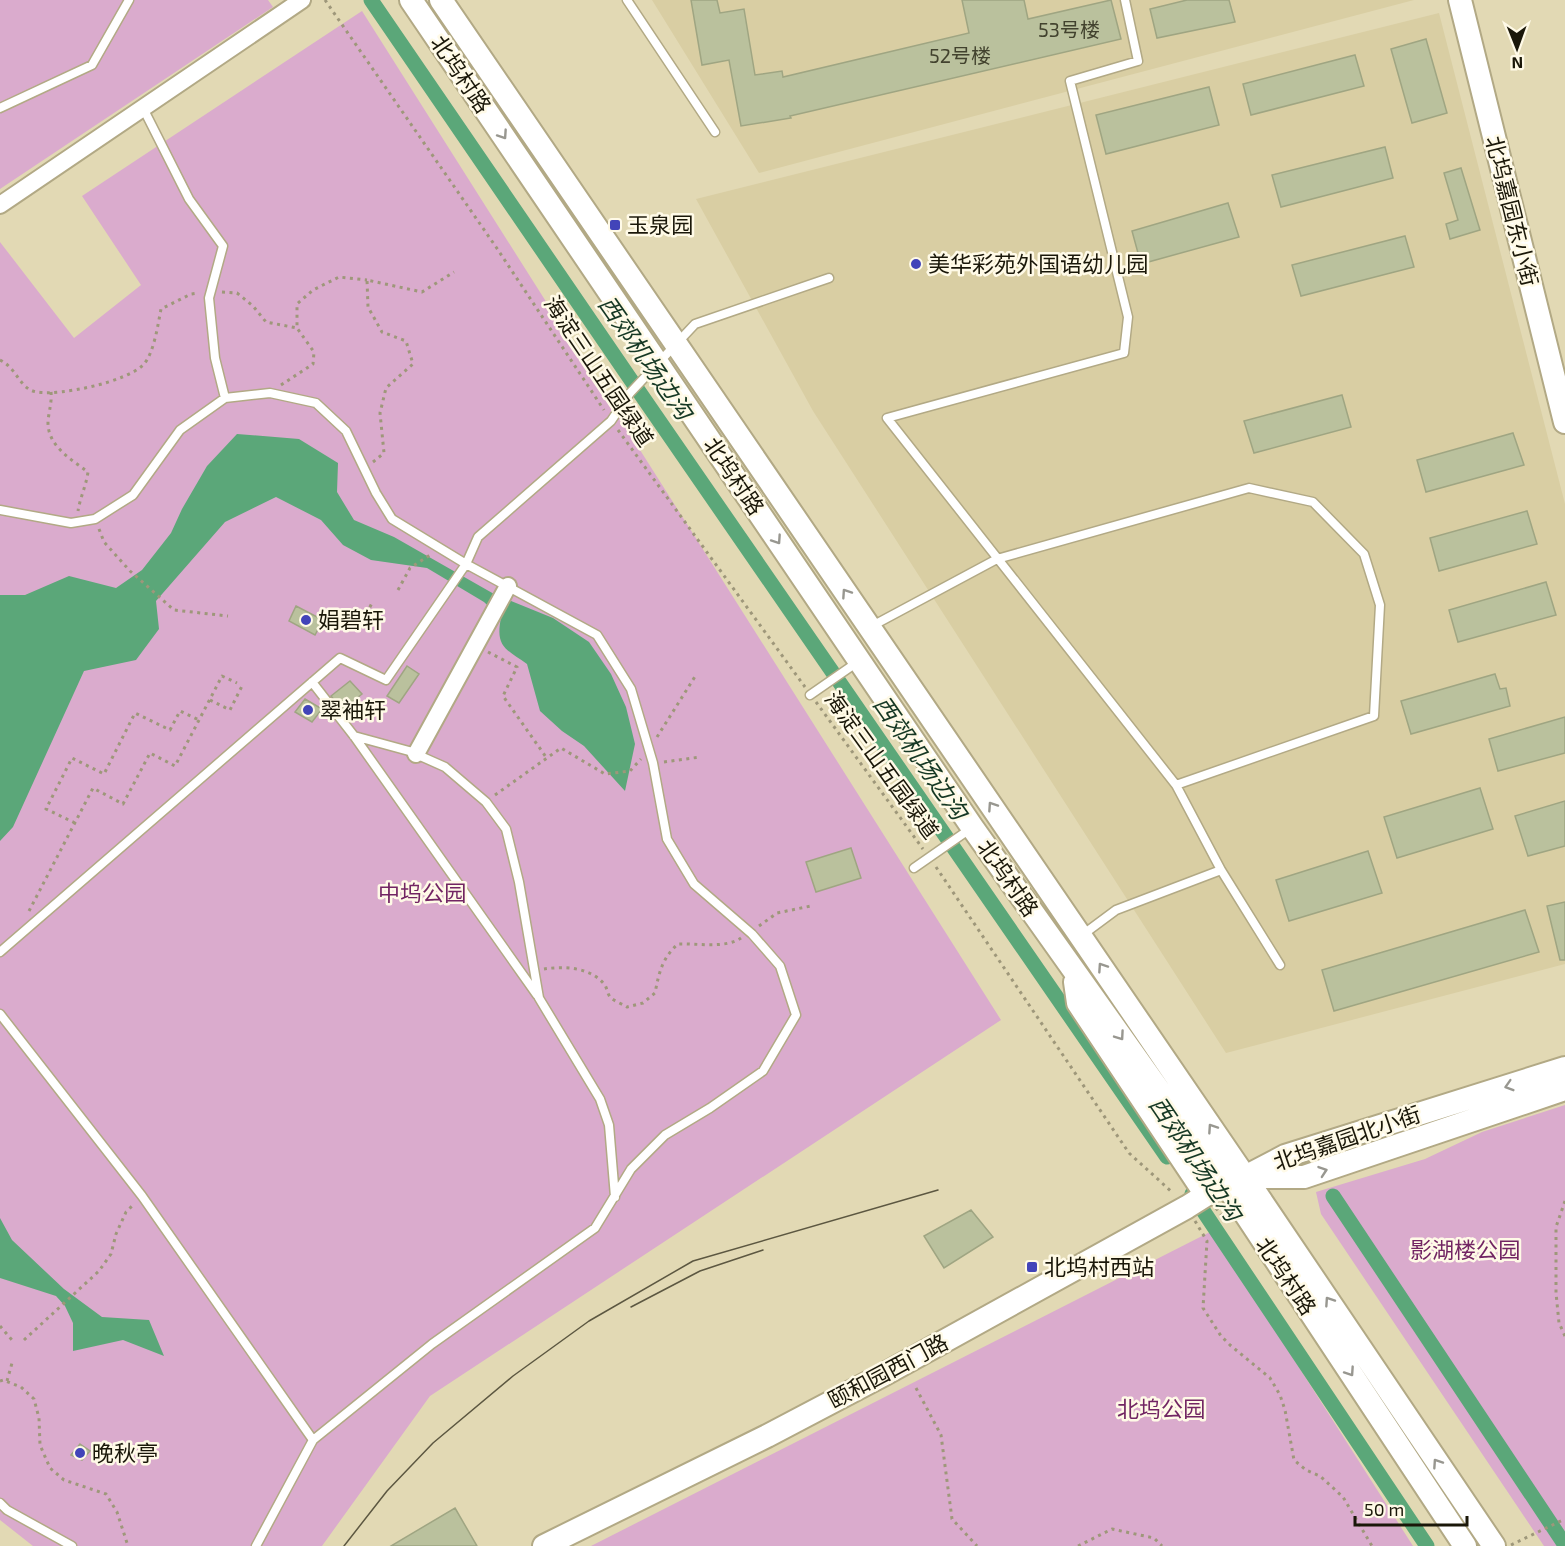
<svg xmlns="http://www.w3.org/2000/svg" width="1565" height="1546" viewBox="0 0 1565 1546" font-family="'Exo 2','Noto Sans SC',sans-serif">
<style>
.built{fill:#d9cea3}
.green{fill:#daabcd}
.water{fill:#5ba779}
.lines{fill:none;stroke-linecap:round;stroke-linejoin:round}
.canal{stroke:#5ba779;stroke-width:15}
.building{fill:#bac19d;stroke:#9fa582;stroke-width:1.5}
.lane-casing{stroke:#b2a985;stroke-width:11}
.street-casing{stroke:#b2a985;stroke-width:20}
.secondary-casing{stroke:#b2a985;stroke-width:26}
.path{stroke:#9e977a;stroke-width:3;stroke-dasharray:3 4.5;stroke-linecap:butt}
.lane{stroke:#fff;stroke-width:8}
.street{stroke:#fff;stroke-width:16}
.secondary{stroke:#fff;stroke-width:22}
.tram{stroke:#5c5741;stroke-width:1.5}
.oneway{stroke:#989790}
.poi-dot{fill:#4244b9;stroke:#fffae7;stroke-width:2}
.labels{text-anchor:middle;stroke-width:5;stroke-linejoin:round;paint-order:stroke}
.number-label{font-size:20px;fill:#42422e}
.street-label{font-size:22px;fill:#1a1709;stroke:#fffae7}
.poi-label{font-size:22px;fill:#1a1709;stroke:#fffae7;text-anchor:start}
.park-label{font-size:22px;fill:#722563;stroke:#fffae7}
.water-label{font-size:24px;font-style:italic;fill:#163824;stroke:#fffae7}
</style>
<rect width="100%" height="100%" fill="#e2d9b4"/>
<!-- built -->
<path class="built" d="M652 0H1414L759 173Z
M1439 13 1565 504V964L1226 1053 813 411 696 199Z"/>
<!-- green -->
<path class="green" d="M0 0H268L273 7 0 189Z
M362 11 1001 1020 430 1396 322 1546H33L0 1520V242L74 338 141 285 82 196Z
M1565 1105V1546H1544L1321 1214 1316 1192 1425 1159 1482 1132Z
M1212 1231 1413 1546H591Z"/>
<!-- water -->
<path class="water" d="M237 434 299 439 338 463 337 492 354 520 394 537 494 594 553 618 589 642 611 674 626 707 635 744 625 791 584 746 562 731 540 711 527 664C506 649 495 647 501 618L484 602 427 568 371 560 343 545 321 520 276 497 225 522 156 601 159 629 136 660 84 671 13 827 0 841V595H25L69 576 116 588 142 570 171 533 182 509 207 466Z
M0 1218 12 1240 64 1289 102 1317 149 1320 164 1356 123 1340 73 1351V1323L65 1306 56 1296 0 1278Z"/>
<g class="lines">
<!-- canal -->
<path class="canal" d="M371 0 631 380 1167 1157
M1192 1194 1427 1546
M1333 1196 1565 1545"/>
</g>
<!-- building -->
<path class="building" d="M691 0H717L720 13 744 9 755 75 782 71 783 77 969 33 962 0H1024L1028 19 1111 0 1121 39 790 116 791 118 741 126 729 60 702 65Z
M1187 0H1229L1235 22 1157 38 1150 9Z
M1426 39 1447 113 1412 123 1391 49Z
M1355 55 1364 86 1251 115 1243 84Z
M1209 87 1219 125 1106 154 1096 115Z
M1385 147 1393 178 1281 207 1272 175Z
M1461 168 1480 230 1450 239 1446 224 1458 220 1444 173Z
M1228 203 1239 237 1141 264 1132 231Z
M1405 236 1414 267 1301 296 1292 265Z
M1342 395 1351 427 1254 453 1244 421Z
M1513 433 1524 465 1426 492 1417 460Z
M1527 511 1537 544 1439 571 1430 538Z
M1546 582 1556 615 1458 642 1449 610Z
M296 606 323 620 315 635 289 621Z
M407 666 419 674 399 703 387 696Z
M1495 674 1500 689 1506 688 1510 706 1411 734 1401 701Z
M350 681 362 694 342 710 331 696Z
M305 699 322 709 312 722 295 712Z
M1565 717V753L1498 771 1489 739Z
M1480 788 1493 829 1397 858 1384 817Z
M1565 801V846L1528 856 1515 816Z
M851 848 861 878 816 892 806 862Z
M1368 851 1382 893 1289 921 1276 880Z
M1565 902V960H1560L1547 906Z
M1525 910 1539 952 1334 1011 1322 970Z
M971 1210 993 1237 944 1268 924 1236Z
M80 1444 90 1451 82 1460 71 1455Z
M455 1508 477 1546H391Z"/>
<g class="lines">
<defs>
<path id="lane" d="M627 0 715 132
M0 108 92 65 129 0
M143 108 189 199 223 246 209 298 215 358 225 398
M0 510 71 523 95 519 133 495 180 430 225 398 270 393 316 403 346 431 376 493 392 519 466 564 597 635 631 689 653 763 667 839 694 884 752 934 780 966 796 1015 763 1071 710 1108 665 1135 631 1169 595 1228 432 1344 313 1440 256 1546
M872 626 997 559 1249 488 1313 502 1364 554 1380 605 1374 716 1176 785 887 418 1124 353 1128 317 1070 81 1138 61 1125 0
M312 682 354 736 537 995
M810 695 859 661
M354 736 409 751 445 767 486 802 506 829 519 882 539 998 600 1099 609 1125 615 1197
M1176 785 1221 870 1280 965
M914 868 970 829
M1081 936 1116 910 1221 870
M0 952 340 658 386 680 466 564 478 537 611 421 630 393 695 324 829 278
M0 1014 142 1196 313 1440
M0 1503 7 1510 72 1546"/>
<path id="street" d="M0 205 302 0
M416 754 508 586"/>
<path id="secondary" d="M411 0 972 827 1225 1183 1465 1546
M441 0 1245 1177 1494 1546
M1460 0 1565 422
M1075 982 1078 1003 1206 1195
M1249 1177H1304L1565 1089
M544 1546 767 1436 883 1375 1187 1207 1225 1183 1245 1177 1285 1156 1565 1068"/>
</defs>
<!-- lane casing -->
<use href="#lane" class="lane-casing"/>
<!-- street casing -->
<use href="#street" class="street-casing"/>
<!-- secondary casing -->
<use href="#secondary" class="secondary-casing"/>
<!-- path -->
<path class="path" d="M325 0 496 247 604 410
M222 292 237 293 253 306 266 322 297 328
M0 360C17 368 20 390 37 392 60 396 126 382 143 365 154 354 158 324 161 309L191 294 198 293
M281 385 313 364 314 352 297 328V304L313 290 339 277 367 280
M51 392C52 402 49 411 48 421 47 446 71 459 88 472 86 486 80 498 78 511
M618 430 805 687
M373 462 384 453 380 413 386 388 413 364 406 341 382 332 368 307 367 280 422 292 454 272
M99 529 104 542 130 571 174 610 228 616
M398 590 410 568 430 555
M334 626 362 622 372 603
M488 652 517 667 503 696 546 757
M210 700 230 710 242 686
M816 702 923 849
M657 737 696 675
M664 762 700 757
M495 795 561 748 605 774 630 771 641 759
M75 823 46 809 72 758 104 774 135 713 170 730 180 711 199 720
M936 867 1129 1153 1173 1193
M29 911 93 788 123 804 150 753 175 766 222 676 237 683
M759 926 777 913 811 906
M544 969C564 966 590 967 604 984 607 987 607 993 610 997 614 1001 622 1004 627 1007L643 1003 655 993C659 973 662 958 678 944 696 943 725 949 741 938
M1565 1201 1556 1227V1293L1559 1323 1565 1336
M1216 1208 1229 1225
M1195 1221 1207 1241 1203 1308 1221 1336 1230 1345 1270 1378 1280 1395 1285 1410 1294 1460 1306 1470 1320 1476 1343 1497 1372 1546
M0 1326 12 1340
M24 1340 99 1271 111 1254 116 1234 126 1212 134 1204
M0 1381 3 1380 21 1387 34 1399 39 1418 40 1445 50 1468 64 1480 106 1494 117 1512 128 1546
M7 1381 12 1363
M916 1388 941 1435 952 1519 977 1546
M1511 1545 1565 1519
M1078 1546 1112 1529 1154 1538 1162 1546"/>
<!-- lane -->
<use href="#lane" class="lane"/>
<!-- street -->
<use href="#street" class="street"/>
<!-- secondary -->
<use href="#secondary" class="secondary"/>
<!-- tram -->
<path class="tram" d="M631 1307 700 1271 763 1250
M344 1546 387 1491 433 1443 513 1376 589 1321 693 1261 938 1190"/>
</g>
<!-- one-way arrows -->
<defs><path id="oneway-chevron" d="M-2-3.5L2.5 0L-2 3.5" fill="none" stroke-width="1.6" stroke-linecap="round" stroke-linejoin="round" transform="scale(1.5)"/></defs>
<g class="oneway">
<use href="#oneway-chevron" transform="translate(503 135) rotate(56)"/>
<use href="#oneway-chevron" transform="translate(777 540) rotate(56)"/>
<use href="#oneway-chevron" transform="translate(846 593) rotate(-124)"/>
<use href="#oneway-chevron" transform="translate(992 806) rotate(-124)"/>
<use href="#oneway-chevron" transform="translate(1102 967) rotate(-124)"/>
<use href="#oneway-chevron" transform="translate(1120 1036) rotate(55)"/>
<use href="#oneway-chevron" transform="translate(1509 1086) rotate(163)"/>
<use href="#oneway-chevron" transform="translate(1212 1128) rotate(-124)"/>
<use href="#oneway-chevron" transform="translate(1323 1171) rotate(-19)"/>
<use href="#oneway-chevron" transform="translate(1329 1301) rotate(-124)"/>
<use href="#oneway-chevron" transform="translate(1350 1372) rotate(56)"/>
<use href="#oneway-chevron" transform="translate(1437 1463) rotate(-124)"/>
</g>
<!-- markers -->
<g class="poi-dot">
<rect x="609" y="219" width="12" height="12" rx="3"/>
<circle cx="916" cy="264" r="6"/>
<circle cx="306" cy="620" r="6"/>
<circle cx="308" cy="710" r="6"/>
<rect x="1026" y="1261" width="12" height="12" rx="3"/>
<circle cx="80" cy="1453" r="6"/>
</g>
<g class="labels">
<!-- number labels -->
<g class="number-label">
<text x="1069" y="37">53号楼</text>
<text x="960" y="63">52号楼</text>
</g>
<!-- street labels -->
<g class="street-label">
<text transform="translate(461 74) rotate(56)" y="8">北坞村路</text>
<text transform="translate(1512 211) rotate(76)" y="8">北坞嘉园东小街</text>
<text transform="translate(599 371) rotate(56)" y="8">海淀三山五园绿道</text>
<text transform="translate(734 476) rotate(56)" y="8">北坞村路</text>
<text transform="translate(882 765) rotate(54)" y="8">海淀三山五园绿道</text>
<text transform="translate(1008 878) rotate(55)" y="8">北坞村路</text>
<text transform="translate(1347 1138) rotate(-19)" y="8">北坞嘉园北小街</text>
<text transform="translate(1286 1276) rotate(56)" y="8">北坞村路</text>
<text transform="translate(888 1371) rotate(-28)" y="8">颐和园西门路</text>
</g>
<!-- poi labels -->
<g class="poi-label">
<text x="627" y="233">玉泉园</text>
<text x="928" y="272">美华彩苑外国语幼儿园</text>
<text x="318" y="628">娟碧轩</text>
<text x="320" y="718">翠袖轩</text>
<text x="1044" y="1275">北坞村西站</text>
<text x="92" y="1461">晚秋亭</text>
</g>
<!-- park labels -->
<g class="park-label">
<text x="422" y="901">中坞公园</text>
<text x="1465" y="1258">影湖楼公园</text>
<text x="1161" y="1417">北坞公园</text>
</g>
<!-- water labels -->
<g class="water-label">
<text transform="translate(645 358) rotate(55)" y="8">西郊机场边沟</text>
<text transform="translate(920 758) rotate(55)" y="8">西郊机场边沟</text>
<text transform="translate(1195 1159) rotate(56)" y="8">西郊机场边沟</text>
</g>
</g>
<!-- north arrow -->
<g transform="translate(1517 48) rotate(179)" stroke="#fffae7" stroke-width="4.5" paint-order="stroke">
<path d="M0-4.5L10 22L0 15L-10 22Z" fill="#1a1709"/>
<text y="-9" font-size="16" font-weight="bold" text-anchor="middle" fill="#1a1709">N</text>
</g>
<!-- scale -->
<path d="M1355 1516v9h112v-9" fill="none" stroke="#1a1709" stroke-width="3"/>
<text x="1364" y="1516" font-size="18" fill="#1a1709" stroke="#fffae7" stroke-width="4.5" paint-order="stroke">50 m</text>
</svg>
